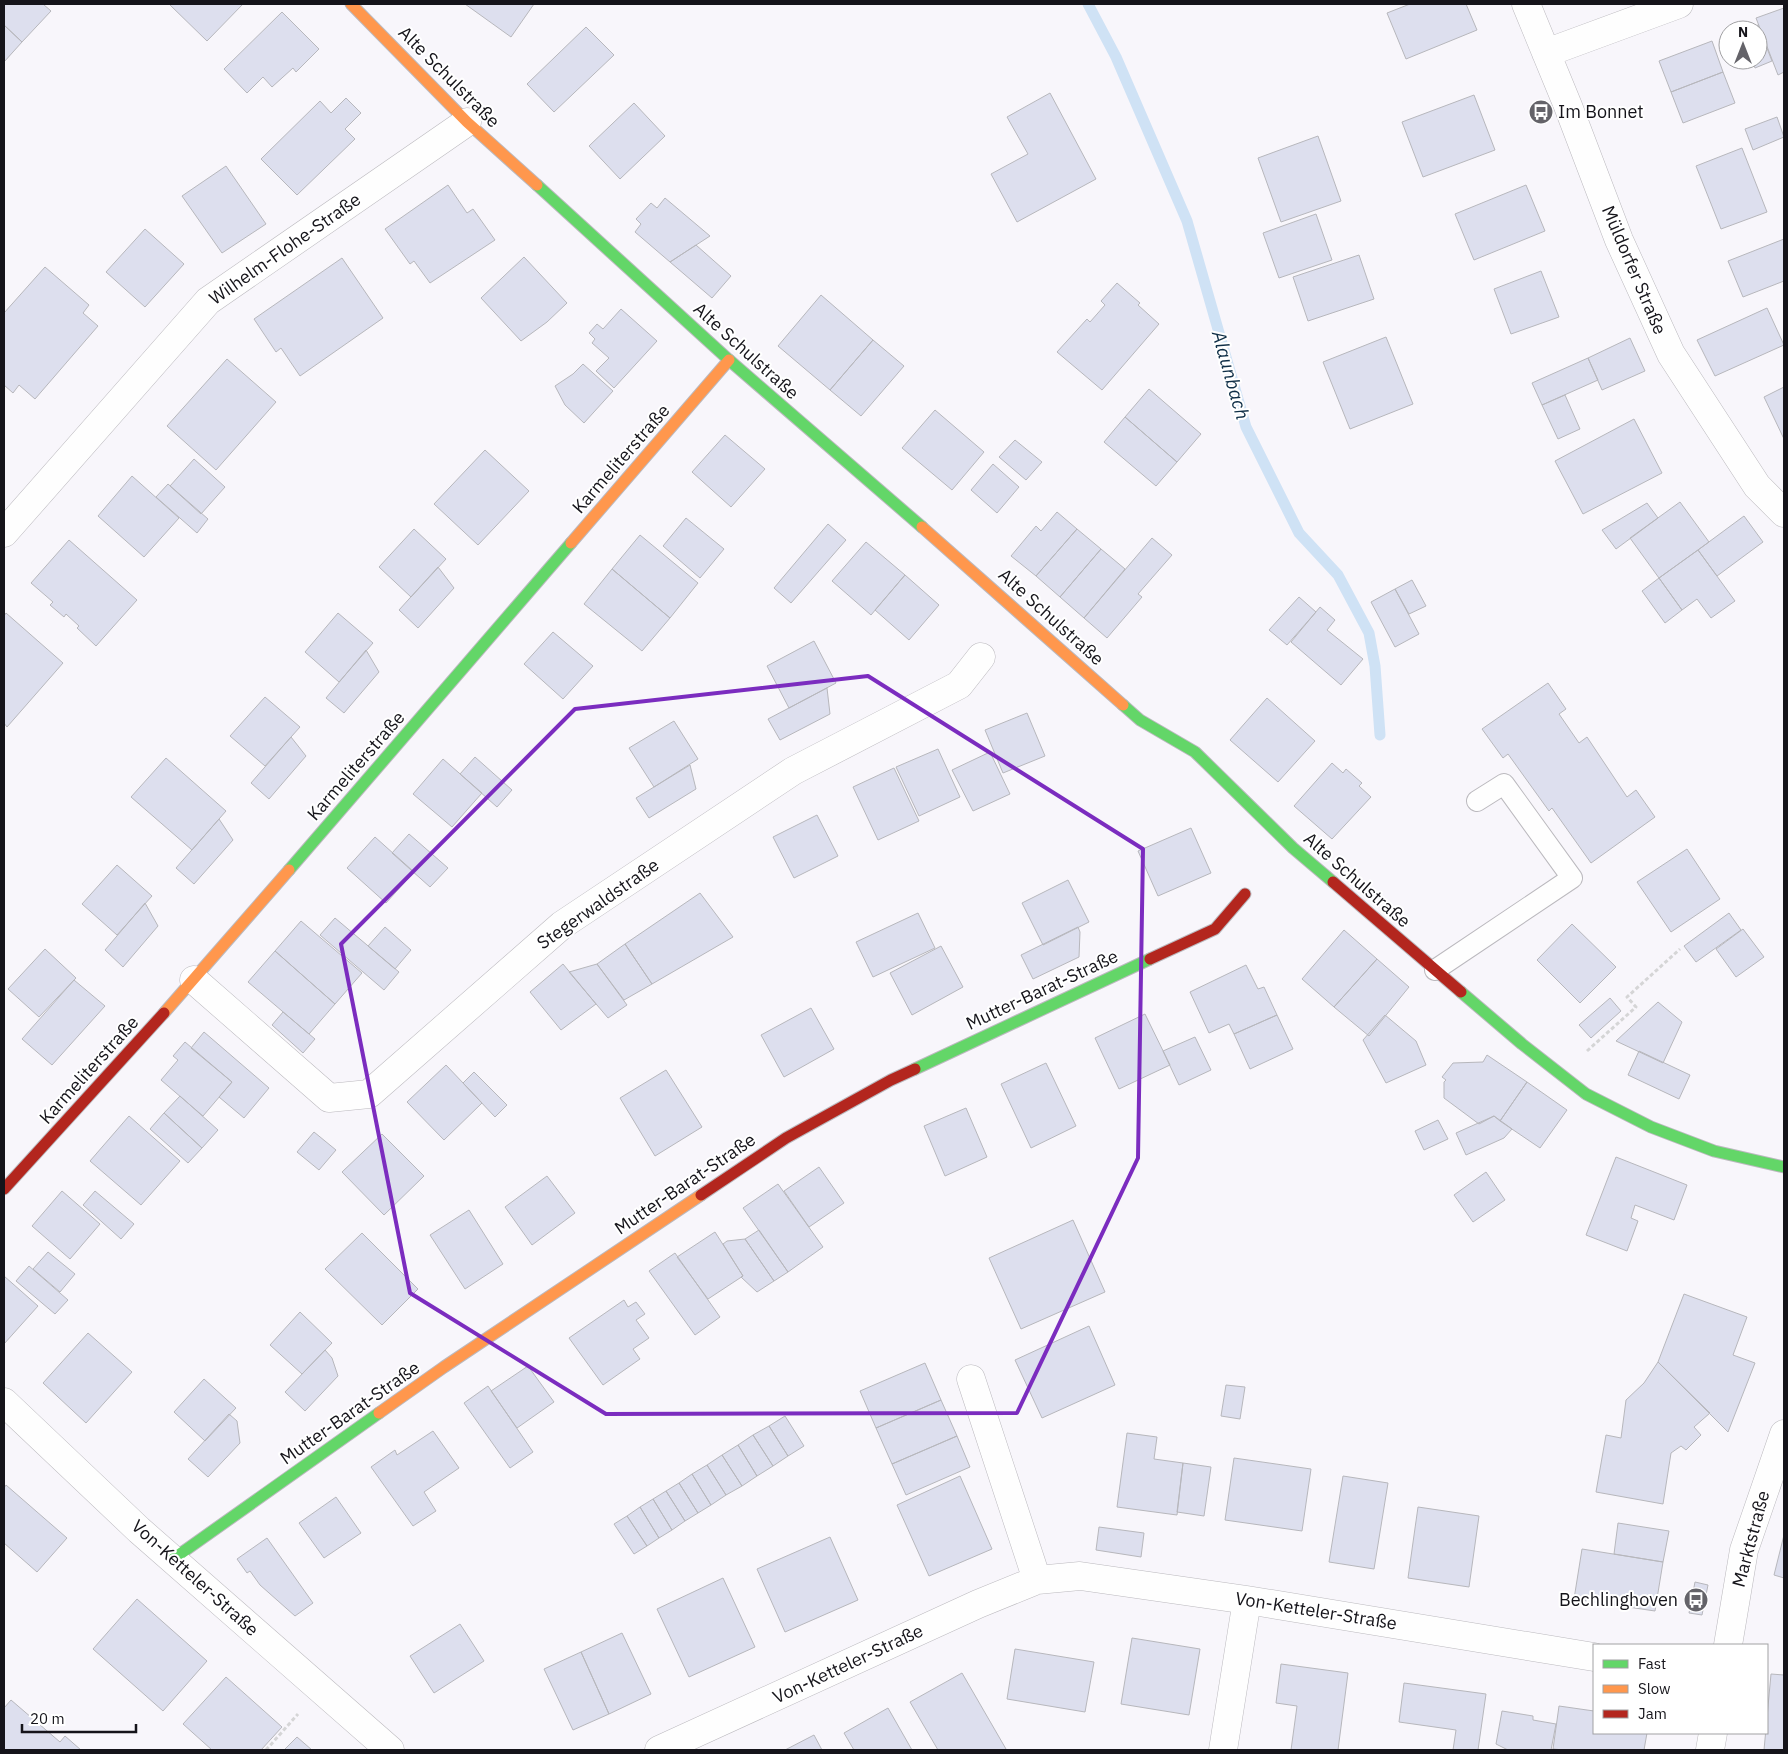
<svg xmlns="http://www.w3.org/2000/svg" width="1788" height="1754" viewBox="0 0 1788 1754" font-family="'IBM Plex Sans',sans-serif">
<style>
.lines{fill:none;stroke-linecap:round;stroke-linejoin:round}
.stream{stroke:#cfe2f5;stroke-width:11}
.building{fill:#dddfee;stroke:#b7b7bc}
.lane-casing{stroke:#bbb9be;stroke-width:22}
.street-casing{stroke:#bbb9be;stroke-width:29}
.fast-casing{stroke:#bbb9be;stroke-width:13}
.slow-casing{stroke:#bbb9be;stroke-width:13}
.jam-casing{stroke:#bbb9be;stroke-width:13}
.path{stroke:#d5d5d6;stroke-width:3;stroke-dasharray:4 2.5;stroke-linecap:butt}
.lane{stroke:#fefefe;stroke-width:20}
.street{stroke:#fefefe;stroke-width:28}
.fast{stroke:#63d668;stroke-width:11}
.slow{stroke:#ff974d;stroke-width:11}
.jam{stroke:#b3261e;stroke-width:11}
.marked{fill:none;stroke:#7b2cbf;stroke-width:4;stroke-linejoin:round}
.labels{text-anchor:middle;stroke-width:4;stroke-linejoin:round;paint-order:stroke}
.street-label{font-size:18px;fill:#15141a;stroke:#fff}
.poi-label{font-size:18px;fill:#15141a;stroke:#fff;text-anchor:start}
.water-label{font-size:19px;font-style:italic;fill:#0e2e46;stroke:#fff}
</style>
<rect width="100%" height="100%" fill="#f8f6fb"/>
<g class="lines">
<!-- stream -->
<path class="stream" d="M1088 4 1116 57 1187 221 1246 427 1299 533 1338 575 1369 633 1375 666 1380 735"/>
</g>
<!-- building -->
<path class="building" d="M4 4H43L51 11 22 42 4 25Z
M169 4H243L207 41Z
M465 4H534L511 37Z
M1410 4H1466L1477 30 1406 59 1387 13Z
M1784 8V72L1778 75 1756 18Z
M282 12 319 49 296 72 293 68 272 87 263 77 247 93 224 69Z
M4 25 22 42 4 62Z
M1758 25 1772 61 1755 68 1752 60H1758V30H1746Z
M586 27 614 55 554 112 527 84Z
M1728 33V54L1721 36Z
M1712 41 1723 72 1671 92 1659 61Z
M1730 60H1750L1733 67Z
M1723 72 1735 103 1683 123 1671 92Z
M1050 93 1096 179 1017 222 991 174 1028 154 1007 117Z
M1474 95 1495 150 1423 177 1402 122Z
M346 98 361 113 345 129 355 139 297 195 261 159 320 101 331 113Z
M634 103 665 136 620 179 589 146Z
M1777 117 1784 137 1753 150 1745 129Z
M1318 136 1341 201 1281 222 1258 158Z
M1742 148 1767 212 1721 229 1696 166Z
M226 166 266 224 222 253 182 196Z
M448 185 467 213 473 209 495 240 430 283 414 261 410 264 385 229Z
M1526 185 1545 231 1474 260 1455 214Z
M665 198 710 236 670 262 635 232 641 224 636 219 651 203 657 208Z
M1316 214 1332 260 1279 278 1263 233Z
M145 229 184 264 145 307 106 272Z
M1784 239V281L1743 297 1728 261Z
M696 245 731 276 712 298 670 262Z
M1359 255 1374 299 1308 321 1293 277Z
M524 257 567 303 547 322 521 341 481 298Z
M342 258 383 318 300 376 281 348 276 352 254 319Z
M45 267 89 305 83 313 98 326 35 399 19 385 13 393 4 385V313Z
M1541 271 1559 317 1511 334 1494 289Z
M1117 283 1140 303 1138 305 1159 324 1102 390 1057 352 1087 319 1090 322 1105 305 1101 301Z
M821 295 873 340 830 390 778 346Z
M1767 308 1784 345 1715 376 1697 340Z
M621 309 657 341 614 388 596 371 609 358 592 343 595 339 589 333 597 324 603 329Z
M1386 337 1413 404 1350 429 1323 362Z
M1630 338 1645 371 1602 390 1588 358Z
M873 340 904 366 861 416 830 390Z
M1588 358 1598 380 1542 405 1532 383Z
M227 359 276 402 216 470 167 426Z
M583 364 613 391 584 423 565 405 555 386 573 374Z
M1784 387V439L1764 397Z
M1149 389 1201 434 1177 462 1125 417Z
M1565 395 1580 429 1558 439 1542 405Z
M935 410 984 452 952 490 902 448Z
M1125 417 1177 462 1156 486 1104 442Z
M1634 419 1662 473 1583 514 1555 461Z
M725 435 765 469 731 507 692 472Z
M1015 440 1042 462 1026 480 999 457Z
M485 450 529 491 478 545 434 504Z
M194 459 225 487 201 514 170 486Z
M993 464 1019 487 997 513 971 490Z
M132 476 179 518 144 557 98 516Z
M168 484 208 519 197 533 156 497Z
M1680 502 1709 542 1659 578 1630 538Z
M1647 503 1658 518 1616 549 1602 530Z
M1057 512 1077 529 1036 576 1011 556 1036 526 1041 531Z
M1744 516 1763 542 1717 576 1698 550Z
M686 518 724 549 700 578 663 546Z
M828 524 846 540 791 603 774 588Z
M414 529 446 559 411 597 379 567Z
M1077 529 1101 549 1060 597 1036 576Z
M640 535 698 583 670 618 612 569Z
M1152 538 1172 555 1138 594 1142 597 1107 638 1084 618Z
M69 540 137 600 96 646 77 628 79 626 66 614 64 617 50 605 53 602 31 583Z
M866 542 905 575 871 615 832 581Z
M1101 549 1125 569 1084 618 1060 597Z
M1698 550 1735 601 1711 618 1697 599 1682 610 1659 578Z
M438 567 454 588 418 628 399 610Z
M612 569 670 618 642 651 584 604Z
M905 575 939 605 909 640 875 610Z
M1659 578 1682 610 1665 623 1642 591Z
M1412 580 1426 606 1409 614 1395 589Z
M1395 589 1419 634 1395 647 1371 602Z
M1299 597 1316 612 1287 645 1269 630Z
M1320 607 1335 620 1327 630 1363 659 1341 685 1291 642Z
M6 613 63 663 7 727 4 723V616Z
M338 613 373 643 339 682 305 652Z
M553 632 593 666 563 699 524 664Z
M814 641 836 683 789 708 767 666Z
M366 650 379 672 344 713 326 698Z
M1548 683 1566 709 1559 714 1579 743 1587 737 1627 797 1636 790 1655 817 1591 863 1552 808 1549 811 1508 754 1503 758 1482 729Z
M827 688 830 714 780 740 768 719Z
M265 697 300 727 265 766 230 736Z
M1267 698 1315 741 1278 782 1230 740Z
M1027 713 1045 756 1003 773 985 730Z
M674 721 698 759 654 787 629 748Z
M291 737 306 756 269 799 251 783Z
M938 749 960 797 919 816 896 767Z
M990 752 1010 794 973 811 952 770Z
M475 757 512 790 497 807 460 774Z
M166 758 226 811 192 850 131 797Z
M443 759 482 793 452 827 413 794Z
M1332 763 1343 773 1346 769 1362 783 1359 786 1371 797 1332 839 1294 806Z
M690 765 696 789 649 818 636 798Z
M894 768 919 821 878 840 853 787Z
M817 815 838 856 794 878 773 837Z
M219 819 233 840 194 884 176 868Z
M1191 828 1211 873 1158 896 1138 851Z
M409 834 448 868 430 887 392 853Z
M375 837 414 872 386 903 347 868Z
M1687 849 1720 899 1671 932 1637 882Z
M117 865 152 896 117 935 82 904Z
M1068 880 1089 922 1043 945 1022 903Z
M700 893 733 937 652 984 625 944Z
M145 903 158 926 123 967 105 950Z
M918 913 935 948 873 977 856 942Z
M1729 913 1741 930 1696 962 1684 946Z
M335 918 399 972 384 990 320 935Z
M301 921 362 973 335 1004 275 951Z
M1572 924 1616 967 1580 1003 1537 960Z
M385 927 411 950 395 969 368 946Z
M1078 927 1080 932 1079 957 1033 979 1021 955Z
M1743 929 1764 957 1736 977 1716 949Z
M1344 930 1377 959 1334 1007 1302 979Z
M625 944 652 984 624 1000 597 964Z
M941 946 963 987 912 1015 890 973Z
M45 949 76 978 39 1017 8 989Z
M275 951 335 1004 309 1034 248 982Z
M1377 959 1409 987 1369 1036 1334 1007Z
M563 964 596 1004 561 1030 530 992Z
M597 964 627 1005 608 1018 569 972Z
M1246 965 1258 989 1264 987 1277 1015 1234 1034 1229 1024 1209 1033 1190 992Z
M74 980 105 1006 52 1065 22 1039Z
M1610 998 1621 1011 1591 1038 1579 1025Z
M1658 1002 1682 1022 1663 1063 1616 1041Z
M811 1008 834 1049 784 1077 761 1035Z
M283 1012 315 1039 303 1053 272 1025Z
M1145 1014 1170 1065 1119 1089 1095 1038Z
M1277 1015 1293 1049 1250 1069 1234 1034Z
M1385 1015 1416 1041 1426 1065 1386 1083 1363 1040Z
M204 1032 269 1088 244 1118 219 1097 232 1082 191 1048Z
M1195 1037 1211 1070 1179 1085 1163 1051Z
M185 1042 232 1082 203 1116 161 1080 178 1060 173 1056Z
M1639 1051 1690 1075 1679 1099 1628 1075Z
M1487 1055 1527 1082 1500 1121 1494 1116 1479 1124 1444 1098V1082L1446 1080 1442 1077 1453 1063 1483 1062Z
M1046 1063 1076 1126 1031 1148 1001 1084Z
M446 1065 482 1103 444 1140 407 1102Z
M666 1070 702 1127 655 1156 620 1098Z
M474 1072 507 1105 495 1117 463 1083Z
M1527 1082 1567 1110 1540 1148 1500 1121Z
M180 1096 218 1130 202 1148 164 1113Z
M966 1108 987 1157 945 1176 924 1126Z
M164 1113 202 1148 188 1163 150 1129Z
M129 1116 180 1161 141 1205 90 1161Z
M1494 1116 1512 1129 1504 1138 1466 1155 1456 1133Z
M1438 1120 1448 1139 1424 1150 1415 1131Z
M314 1132 336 1150 319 1170 297 1152Z
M382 1134 424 1176 384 1215 342 1172Z
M1616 1157 1687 1185 1674 1220 1635 1205 1631 1218 1638 1221 1627 1251 1586 1235Z
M819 1167 844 1203 809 1227 784 1191Z
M1486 1172 1505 1200 1473 1222 1454 1195Z
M547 1176 575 1213 532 1245 505 1207Z
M778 1184 823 1247 788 1272 743 1208Z
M62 1191 100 1224 70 1259 32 1226Z
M95 1191 134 1224 121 1239 83 1205Z
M469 1210 503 1264 465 1289 430 1235Z
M1073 1220 1105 1292 1021 1329 989 1258Z
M759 1230 788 1272 774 1281 745 1239Z
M715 1232 743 1276 708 1299 677 1257Z
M362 1233 418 1289 382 1325 325 1269Z
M745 1239 774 1281 757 1292 741 1277 743 1276 723 1244 727 1241Z
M48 1252 75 1274 60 1292 33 1269Z
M675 1253 720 1317 695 1335 649 1271Z
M29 1266 68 1300 55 1314 16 1281Z
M4 1276 38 1306 4 1344Z
M1684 1294 1747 1317 1733 1355 1755 1363 1728 1432 1658 1362Z
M624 1300 628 1307 636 1302 645 1314 636 1320 649 1338 633 1349 640 1359 603 1385 569 1338Z
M300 1312 332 1343 302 1374 270 1345Z
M1089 1326 1115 1385 1042 1418 1015 1360Z
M88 1333 132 1372 86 1423 43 1383Z
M325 1350 332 1358 338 1376 305 1411 285 1392Z
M1658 1362 1710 1413 1694 1427 1701 1435 1686 1450 1681 1446 1671 1453 1663 1504 1596 1492 1606 1435 1621 1438 1626 1400 1644 1383Z
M925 1363 941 1400 876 1428 860 1391Z
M528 1366 554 1402 517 1428 491 1391Z
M204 1379 236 1408 205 1441 174 1412Z
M1226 1385 1245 1387 1240 1419 1221 1416Z
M488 1386 533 1452 510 1468 464 1403Z
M941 1400 957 1436 892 1464 876 1428Z
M229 1414 237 1421 240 1443 208 1477 188 1459Z
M785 1416 804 1446 788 1456 769 1426Z
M769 1426 788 1456 773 1466 753 1435Z
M433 1431 459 1468 424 1492 436 1511 413 1526 371 1467 395 1450 397 1455Z
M1127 1433 1157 1437 1154 1459 1183 1463 1177 1515 1117 1507Z
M753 1435 773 1466 757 1476 738 1445Z
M957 1436 970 1467 906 1495 892 1464Z
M738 1445 757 1476 742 1486 722 1455Z
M722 1455 742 1486 726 1495 707 1465Z
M1234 1458 1311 1469 1302 1531 1225 1520Z
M1183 1463 1211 1467 1204 1516 1177 1512Z
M707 1465 726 1495 711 1505 692 1474Z
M692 1474 711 1505 698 1513 679 1483Z
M960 1476 992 1549 929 1576 897 1505Z
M1343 1476 1388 1483 1374 1569 1329 1562Z
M679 1483 698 1513 685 1521 666 1491Z
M6 1485 67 1538 37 1572 4 1543V1488Z
M666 1491 685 1521 672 1530 653 1499Z
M336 1497 361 1533 324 1558 299 1523Z
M653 1499 672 1530 659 1538 640 1507Z
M640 1507 659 1538 647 1546 627 1516Z
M1418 1507 1479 1516 1469 1587 1408 1578Z
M627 1516 647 1546 634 1554 614 1524Z
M1618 1523 1669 1531 1663 1562 1614 1554Z
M1099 1527 1144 1533 1141 1557 1096 1550Z
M1784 1535V1578L1774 1575Z
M830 1537 858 1600 785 1632 757 1569Z
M267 1538 313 1603 295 1616 260 1585 250 1571 247 1573 237 1559Z
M1582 1549 1663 1562 1655 1611 1574 1599Z
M723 1578 755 1647 689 1677 657 1609Z
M1695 1582 1708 1585 1702 1615 1689 1613Z
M137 1599 207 1661 163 1711 93 1649Z
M460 1624 484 1661 434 1693 410 1656Z
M622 1633 651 1694 609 1714 581 1652Z
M1132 1638 1200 1649 1189 1715 1121 1704Z
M1015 1649 1094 1662 1085 1712 1007 1699Z
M581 1652 609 1714 573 1730 544 1669Z
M1281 1664 1348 1673 1338 1750H1291L1297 1706 1276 1703Z
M962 1673 1006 1749 1003 1750H938L910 1702Z
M1771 1674 1784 1675V1750H1764Z
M226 1677 282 1727 261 1750H212L183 1724Z
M1404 1683 1486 1694 1478 1750H1453L1456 1730 1399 1722Z
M11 1700 60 1742 65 1736 81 1750H4V1708Z
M1559 1706 1594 1711V1733H1647L1644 1750H1564L1553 1749Z
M888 1708 912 1750H854L844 1733Z
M1502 1711 1533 1716V1720L1556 1724 1551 1750H1508L1496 1744Z
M814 1735 822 1750H785Z
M297 1737 312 1750H284Z"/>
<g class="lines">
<defs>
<path id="lane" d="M1435 970 1572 878 1504 784 1477 801"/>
<path id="street" d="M1526 4 1568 106 1619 240 1671 354 1757 486 1784 513
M1546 53 1679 4
M4 533 208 301 467 122
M194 980 329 1098 369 1094 562 925 793 771 959 685 981 657
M971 1379 1037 1580
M4 1402 139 1530 390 1750
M1728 1645 1744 1550 1784 1434
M659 1750 978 1604 1037 1580 1080 1576 1247 1600 1594 1657
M1223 1750 1247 1600
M1710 1750 1713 1733"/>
<path id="fast" d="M537 185 729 360 922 527
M1123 705 1140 720 1195 752 1293 848 1333 882
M289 870 571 543
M1461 992 1522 1044 1586 1094 1651 1127 1714 1151 1784 1167
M915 1069 1150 959
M173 1559 379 1413"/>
<path id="slow" d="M351 4 467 122 537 185
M922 527 1123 705
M571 543 729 360
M164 1013 289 870
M379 1413 444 1367 701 1195"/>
<path id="jam" d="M1333 882 1461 992
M1150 959 1215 929 1245 894
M4 1189 164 1013
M701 1195 786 1138 891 1080 915 1069"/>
</defs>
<!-- lane casing -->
<use href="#lane" class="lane-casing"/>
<!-- street casing -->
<use href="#street" class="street-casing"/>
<!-- fast casing -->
<use href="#fast" class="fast-casing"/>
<!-- slow casing -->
<use href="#slow" class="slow-casing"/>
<!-- jam casing -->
<use href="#jam" class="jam-casing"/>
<!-- path -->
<path class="path" d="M1587 1051 1636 1007 1627 997 1680 949
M266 1750 298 1714"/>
<!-- lane -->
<use href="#lane" class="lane"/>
<!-- street -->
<use href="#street" class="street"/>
<!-- fast -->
<use href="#fast" class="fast"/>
<!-- slow -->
<use href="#slow" class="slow"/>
<!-- jam -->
<use href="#jam" class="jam"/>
</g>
<!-- marked area -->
<path class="marked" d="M868 676 1143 849 1138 1158 1017 1413 606 1414 410 1293 341 944 575 709Z"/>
<!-- icons -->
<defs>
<symbol id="bus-disc" viewBox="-11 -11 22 22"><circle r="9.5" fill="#646369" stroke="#fff"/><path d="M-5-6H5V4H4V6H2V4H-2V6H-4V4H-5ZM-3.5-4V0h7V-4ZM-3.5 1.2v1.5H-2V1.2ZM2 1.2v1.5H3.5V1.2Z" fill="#fff"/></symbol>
</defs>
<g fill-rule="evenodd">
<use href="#bus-disc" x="1527" y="98" width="28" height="28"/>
<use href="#bus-disc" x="1682" y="1586" width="28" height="28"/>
</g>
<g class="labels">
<!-- street labels -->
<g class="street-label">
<text transform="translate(449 77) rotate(45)" y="6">Alte Schulstraße</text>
<text transform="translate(285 249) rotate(-35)" y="6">Wilhelm-Flohe-Straße</text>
<text transform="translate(1634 270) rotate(67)" y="6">Müldorfer Straße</text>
<text transform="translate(746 351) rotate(42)" y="6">Alte Schulstraße</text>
<text transform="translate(621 459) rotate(-49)" y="6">Karmeliterstraße</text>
<text transform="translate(1051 617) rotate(42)" y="6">Alte Schulstraße</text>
<text transform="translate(356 766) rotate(-49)" y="6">Karmeliterstraße</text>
<text transform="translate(1357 880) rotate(41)" y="6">Alte Schulstraße</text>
<text transform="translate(598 904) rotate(-35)" y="6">Stegerwaldstraße</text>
<text transform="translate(1042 990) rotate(-25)" y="6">Mutter-Barat-Straße</text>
<text transform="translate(89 1070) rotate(-48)" y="6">Karmeliterstraße</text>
<text transform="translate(685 1184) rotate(-34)" y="6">Mutter-Barat-Straße</text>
<text transform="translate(350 1413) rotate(-35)" y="6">Mutter-Barat-Straße</text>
<text transform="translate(1751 1539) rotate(-75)" y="6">Marktstraße</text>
<text transform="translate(195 1578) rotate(42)" y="6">Von-Ketteler-Straße</text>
<text transform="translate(1316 1611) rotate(9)" y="6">Von-Ketteler-Straße</text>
<text transform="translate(848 1664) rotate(-25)" y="6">Von-Ketteler-Straße</text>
</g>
<!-- poi labels -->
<g class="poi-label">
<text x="1558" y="118">Im Bonnet</text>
<text x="1678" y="1606" text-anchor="end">Bechlinghoven</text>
</g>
<!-- water labels -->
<g class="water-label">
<text transform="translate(1231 375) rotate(74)" y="7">Alaunbach</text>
</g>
</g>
<!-- border -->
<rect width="1788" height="1754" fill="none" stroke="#15141a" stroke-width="10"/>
<!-- legend -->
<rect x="1593" y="1644" width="175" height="90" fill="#ffffff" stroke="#a1a1a3"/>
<rect x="1603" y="1660" width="25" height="8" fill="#63d668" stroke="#a1a1a3"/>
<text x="1638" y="1669" font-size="15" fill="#15141a">Fast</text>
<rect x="1603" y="1685" width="25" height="8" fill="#ff974d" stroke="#a1a1a3"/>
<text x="1638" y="1694" font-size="15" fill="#15141a">Slow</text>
<rect x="1603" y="1710" width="25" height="8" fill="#b3261e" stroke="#a1a1a3"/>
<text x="1638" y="1719" font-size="15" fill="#15141a">Jam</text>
<!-- north arrow -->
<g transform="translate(1743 45)"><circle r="24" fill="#ffffff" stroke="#a1a1a3"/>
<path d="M0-4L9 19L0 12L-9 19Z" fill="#646369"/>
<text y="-8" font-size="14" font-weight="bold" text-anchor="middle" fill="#15141a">N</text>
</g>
<!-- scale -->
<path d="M22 1724v8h114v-8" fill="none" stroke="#15141a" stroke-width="2.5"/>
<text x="30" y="1724" font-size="15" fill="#15141a" stroke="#ffffff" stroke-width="4" paint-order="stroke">20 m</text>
</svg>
